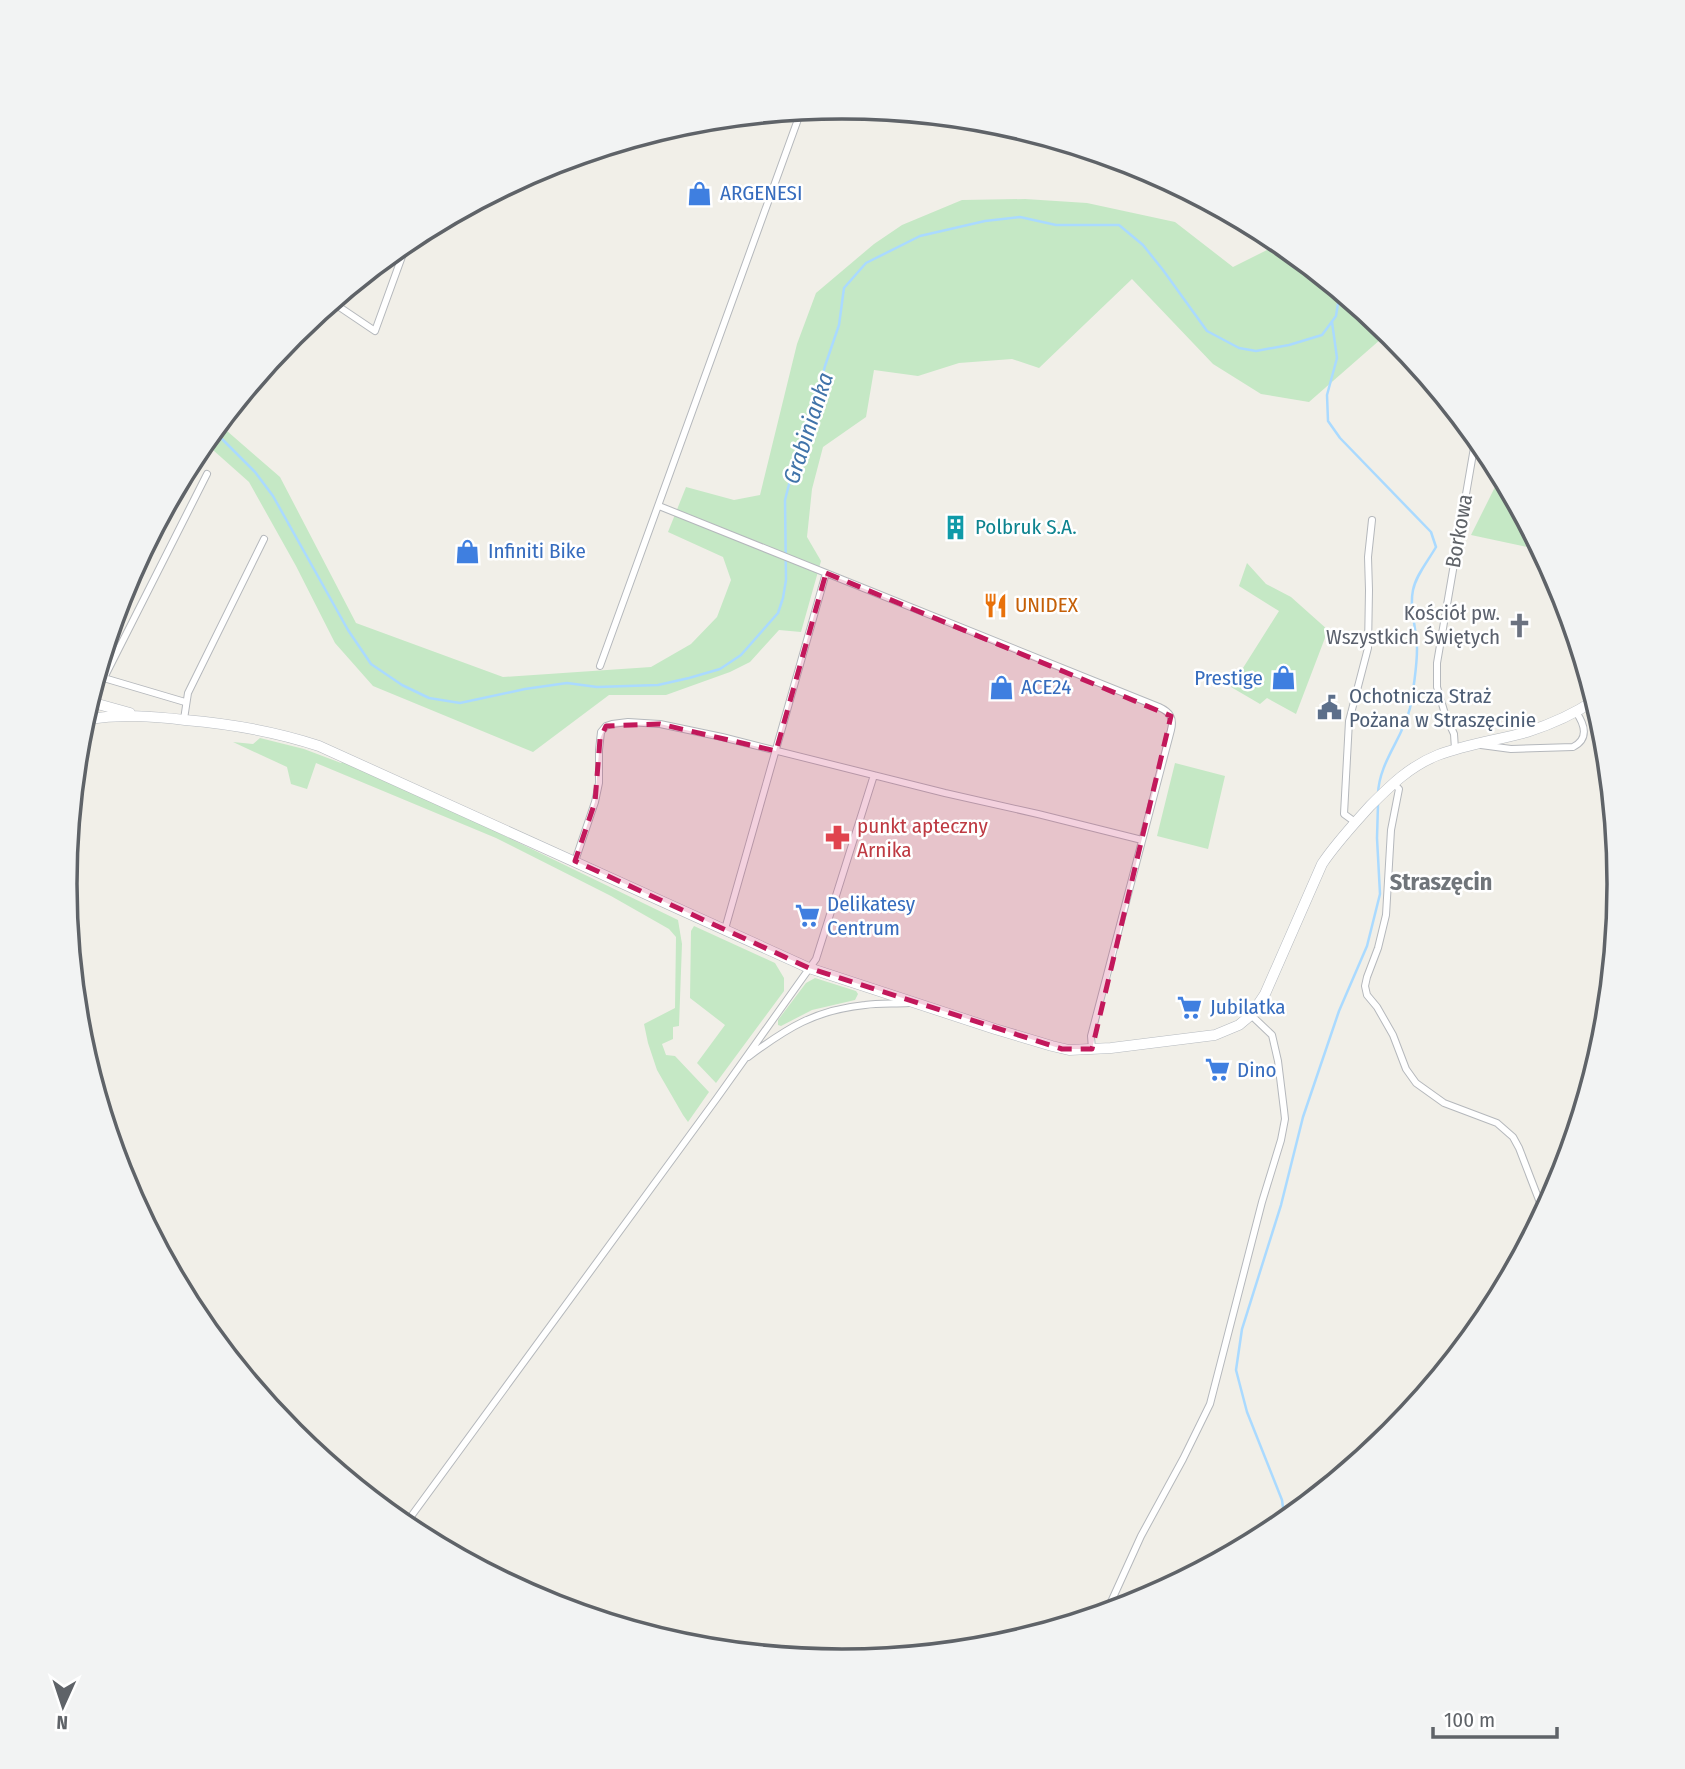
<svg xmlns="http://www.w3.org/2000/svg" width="1685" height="1769" viewBox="0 0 1685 1769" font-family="'Fira Sans Condensed',sans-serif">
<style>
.green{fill:#c5e8c5}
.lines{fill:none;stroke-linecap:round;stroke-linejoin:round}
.stream{stroke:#aadaff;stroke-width:2.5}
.street-casing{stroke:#b5b8bc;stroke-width:8}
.secondary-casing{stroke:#b6babf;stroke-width:11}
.street{stroke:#fff;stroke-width:6}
.secondary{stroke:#fff;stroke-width:10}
.marked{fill:#c2185b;fill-opacity:0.2;stroke:#c2185b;stroke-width:5;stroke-dasharray:14 9;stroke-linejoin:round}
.labels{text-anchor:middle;stroke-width:5;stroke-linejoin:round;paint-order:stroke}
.shop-label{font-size:21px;fill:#366cbe;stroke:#fff;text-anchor:start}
.culture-label{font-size:21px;fill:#0d838f;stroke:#fff;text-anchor:start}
.street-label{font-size:21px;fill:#5f6368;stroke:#fff}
.food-label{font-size:21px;fill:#c56008;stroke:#fff;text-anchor:start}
.worship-label{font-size:21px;fill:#5b616d;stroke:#fff;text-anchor:end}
.service-label{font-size:21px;fill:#4e5e75;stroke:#fff;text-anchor:start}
.health-label{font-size:21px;fill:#be3a42;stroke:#fff;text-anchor:start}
.water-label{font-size:23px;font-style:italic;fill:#4174aa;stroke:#fff}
.quarter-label{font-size:24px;font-weight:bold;fill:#70757a;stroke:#fff}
.rim{fill:none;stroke:#5f6368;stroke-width:3.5}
</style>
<rect width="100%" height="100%" fill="#f1efe8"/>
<!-- green -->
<path class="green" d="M1025 199 1087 203 1175 222 1233 267 1281 243 1387 330 1381 339 1309 402 1261 394 1213 364 1132 279 1039 368 1012 359 959 363 918 376 874 370 866 417 823 447 812 489 807 537 821 561 801 632 779 630 750 662 730 672 666 695H609L533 752 373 686 335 643 296 566 249 482 204 442 219 424 280 477 356 623 503 677 651 667 691 644 717 617 731 580 723 557 668 532 686 487 734 500 760 495 797 344 816 293 874 244 902 225 962 200Z
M1501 475 1541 550 1471 535Z
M1247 563 1266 584 1291 597 1328 630 1296 714 1267 698 1260 704 1231 687 1279 611 1239 586Z
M260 738 304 749 341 763 343 761 468 818 678 920 682 944 679 1026 673 1027V1039L662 1044 666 1055 675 1056 709 1092 688 1122 683 1115 657 1070 648 1043 644 1024 675 1008 676 937 669 929 611 896 496 838 316 763 307 789 291 784 287 767 233 742 253 744Z
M1175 763 1225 776 1208 849 1157 836Z
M694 926 775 963 784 978V991L716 1083 697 1063 725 1025 690 998 691 931Z
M815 978 856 991 858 994 855 1000 812 1010 781 1026 778 1025V1020L806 983Z"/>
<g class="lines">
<!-- stream -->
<path class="stream" d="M1332 322 1337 358 1327 395 1328 421 1340 438 1431 532 1436 547C1428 561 1416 575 1413 590 1409 610 1417 629 1417 649 1417 665 1413 693 1410 708 1403 738 1379 762 1378 794
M214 431 255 472 273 496 348 630 371 664 402 685 429 698 460 703 525 689 567 683 597 687 658 685 689 678 720 669 741 655 778 613 783 598 786 580 785 500 794 465 806 449 813 429 815 405 825 366 839 325 844 288 866 263 920 236 985 221 1020 217 1056 225H1119L1143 245 1163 270 1207 331 1239 348 1256 351 1289 345 1322 335 1336 316 1340 291
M1285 1522 1282 1500 1247 1412 1236 1370 1242 1329 1281 1205 1303 1117 1339 1011 1367 946 1380 894 1377 838 1378 804"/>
<defs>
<path id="street" d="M332 302 375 331 408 240
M659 506 826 573 725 929
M826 573 1159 707C1170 712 1174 718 1171 730L1091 1036 1092 1049
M600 666 801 111
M97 676 185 702
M104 678 207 474
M184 719 188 693 264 539
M1481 745 1511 749 1573 747C1589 739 1585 725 1576 712
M1455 749 1454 734 1445 714 1437 687V663L1476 436
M1393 783 1399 789 1391 830 1386 915 1378 948 1367 977 1365 986 1367 995 1377 1007 1393 1035 1406 1069 1416 1083 1444 1103 1497 1123 1513 1137 1519 1148 1544 1213
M1355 822 1344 814 1349 721 1368 648 1369 590 1368 557 1372 520
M575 861 595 802 599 783V750L601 732 606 726 612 724 628 722 660 724 722 737 945 793 1038 814 1142 840
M748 1057C787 1028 815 1010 865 1005 879 1003 894 1004 909 1003
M404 1526 717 1098 816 959 874 775
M1106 1613 1141 1536 1183 1459 1210 1404 1262 1202 1281 1140 1285 1119 1284 1110 1278 1061 1272 1035 1251 1015"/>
<path id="secondary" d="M90 700 94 703 130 713
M88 719C122 714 151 716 185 720 232 724 274 731 319 746L809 968 995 1029 1052 1046 1069 1050 1111 1048 1215 1035 1239 1025 1251 1015 1265 994 1322 864C1336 843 1353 825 1370 806 1391 785 1410 766 1438 755 1467 744 1498 740 1527 732 1552 724 1574 714 1595 700
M82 727C88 720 91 712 89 702"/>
</defs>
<!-- street casing -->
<use href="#street" class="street-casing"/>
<!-- secondary casing -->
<use href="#secondary" class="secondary-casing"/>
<!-- street -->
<use href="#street" class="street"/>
<!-- secondary -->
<use href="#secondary" class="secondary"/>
</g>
<!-- marked area -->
<path class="marked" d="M826 573 1171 716 1092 1049H1062L809 968 575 861 595 802 600 739 606 726 660 724 776 751Z"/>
<!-- icons -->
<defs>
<symbol id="shop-bare" viewBox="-9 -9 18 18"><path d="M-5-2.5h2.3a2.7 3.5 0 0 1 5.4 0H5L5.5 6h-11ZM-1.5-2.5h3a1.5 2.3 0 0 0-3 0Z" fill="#3f7fe0" stroke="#fff" stroke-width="2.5" paint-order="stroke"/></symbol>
<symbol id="building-bare" viewBox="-9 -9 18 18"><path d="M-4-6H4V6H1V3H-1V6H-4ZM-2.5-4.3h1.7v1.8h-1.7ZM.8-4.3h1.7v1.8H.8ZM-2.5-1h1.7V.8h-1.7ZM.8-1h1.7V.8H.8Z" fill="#0f9aa8" stroke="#fff" stroke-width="2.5" paint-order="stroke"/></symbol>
<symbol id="restaurant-bare" viewBox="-9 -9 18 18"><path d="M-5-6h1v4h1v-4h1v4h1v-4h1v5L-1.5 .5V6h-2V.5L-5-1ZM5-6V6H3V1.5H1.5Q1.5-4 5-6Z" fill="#e8710a" stroke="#fff" stroke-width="2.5" paint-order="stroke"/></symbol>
<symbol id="church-bare" viewBox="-9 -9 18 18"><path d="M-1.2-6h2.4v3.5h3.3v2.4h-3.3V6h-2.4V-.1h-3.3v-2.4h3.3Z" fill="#6b7280" stroke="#fff" stroke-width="2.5" paint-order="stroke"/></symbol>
<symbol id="civic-bare" viewBox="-9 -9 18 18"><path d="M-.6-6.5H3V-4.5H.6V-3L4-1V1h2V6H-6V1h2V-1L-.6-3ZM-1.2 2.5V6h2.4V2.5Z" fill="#5c6f8a" stroke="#fff" stroke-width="2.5" paint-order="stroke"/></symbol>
<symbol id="pharmacy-bare" viewBox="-9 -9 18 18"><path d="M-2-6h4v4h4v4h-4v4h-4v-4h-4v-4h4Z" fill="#e0444e" stroke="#fff" stroke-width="2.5" paint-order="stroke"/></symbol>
<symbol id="supermarket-bare" viewBox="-9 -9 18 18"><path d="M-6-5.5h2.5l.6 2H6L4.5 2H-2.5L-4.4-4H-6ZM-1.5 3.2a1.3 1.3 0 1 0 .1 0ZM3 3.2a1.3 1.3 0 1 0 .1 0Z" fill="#3f7fe0" stroke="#fff" stroke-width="2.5" paint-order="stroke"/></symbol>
</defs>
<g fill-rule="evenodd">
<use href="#shop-bare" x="682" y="176" width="35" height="35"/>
<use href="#building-bare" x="938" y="510" width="35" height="35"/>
<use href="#shop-bare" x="450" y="534" width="35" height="35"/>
<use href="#restaurant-bare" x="978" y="588" width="35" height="35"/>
<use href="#church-bare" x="1502" y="608" width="35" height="35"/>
<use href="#shop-bare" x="1266" y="660" width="35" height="35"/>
<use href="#shop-bare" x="984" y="670" width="35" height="35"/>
<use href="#civic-bare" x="1312" y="690" width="35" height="35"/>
<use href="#pharmacy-bare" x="820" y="820" width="35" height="35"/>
<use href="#supermarket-bare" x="790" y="898" width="35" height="35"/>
<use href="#supermarket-bare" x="1172" y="990" width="35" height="35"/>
<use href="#supermarket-bare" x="1200" y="1052" width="35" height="35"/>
</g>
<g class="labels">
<!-- shop labels -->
<g class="shop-label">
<text x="720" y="200">ARGENESI</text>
<text x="488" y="558">Infiniti Bike</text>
<text x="1263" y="685" text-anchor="end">Prestige</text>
<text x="1021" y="694">ACE24</text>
<text x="827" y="911">Delikatesy<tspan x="827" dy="24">Centrum</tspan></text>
<text x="1210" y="1014">Jubilatka</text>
<text x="1237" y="1077">Dino</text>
</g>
<!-- culture labels -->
<g class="culture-label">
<text x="975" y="534">Polbruk S.A.</text>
</g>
<!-- street labels -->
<g class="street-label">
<text transform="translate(1459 531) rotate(-80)" y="7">Borkowa</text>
</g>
<!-- food labels -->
<g class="food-label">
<text x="1015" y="612">UNIDEX</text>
</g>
<!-- worship labels -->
<g class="worship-label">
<text x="1500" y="620">Kościół pw.<tspan x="1500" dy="24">Wszystkich Świętych</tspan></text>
</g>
<!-- service labels -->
<g class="service-label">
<text x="1349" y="703">Ochotnicza Straż<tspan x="1349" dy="24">Pożana w Straszęcinie</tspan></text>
</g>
<!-- health labels -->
<g class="health-label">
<text x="857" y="833">punkt apteczny<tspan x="857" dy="24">Arnika</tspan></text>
</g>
<!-- water labels -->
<g class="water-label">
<text transform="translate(808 428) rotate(-72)" y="8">Grabinianka</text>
</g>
<!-- quarter labels -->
<g class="quarter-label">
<text x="1441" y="890">Straszęcin</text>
</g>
</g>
<!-- crop -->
<path d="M0 0H1685V1769H0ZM77 884a765 765 0 1 1 1530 0a765 765 0 1 1-1530 0Z" fill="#f2f3f3" fill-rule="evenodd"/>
<path class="rim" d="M77 884a765 765 0 1 1 1530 0a765 765 0 1 1-1530 0Z"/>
<!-- north arrow -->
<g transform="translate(63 1706) rotate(183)" stroke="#ffffff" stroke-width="5" paint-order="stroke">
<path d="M0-5L12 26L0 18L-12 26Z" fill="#5f6368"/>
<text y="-10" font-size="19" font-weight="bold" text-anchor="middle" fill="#5f6368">N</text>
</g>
<!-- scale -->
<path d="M1433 1727v10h124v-10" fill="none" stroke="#5f6368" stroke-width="3.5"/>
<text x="1444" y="1727" font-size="21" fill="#5f6368" stroke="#ffffff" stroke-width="5" paint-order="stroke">100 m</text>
</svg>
